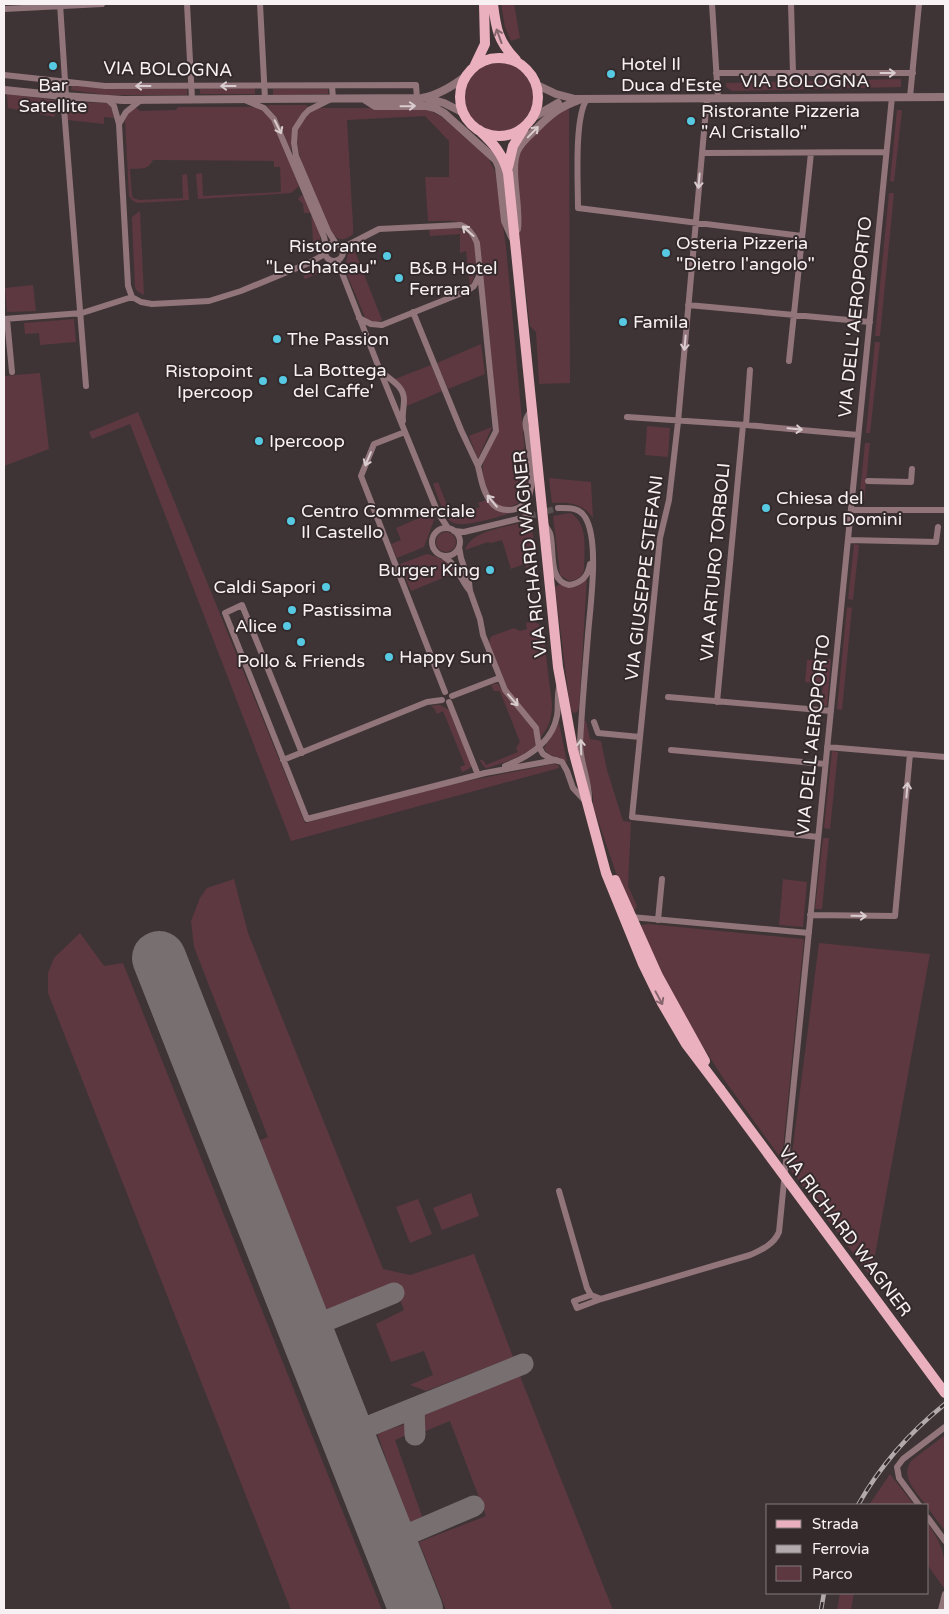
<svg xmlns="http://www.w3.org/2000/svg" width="949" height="1614" viewBox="0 0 949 1614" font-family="'Varela Round',sans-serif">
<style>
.green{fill:#5d3841}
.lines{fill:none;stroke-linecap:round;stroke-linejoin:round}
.taxiway{stroke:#786f71;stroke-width:21}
.runway{stroke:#786f71;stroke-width:54}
.minor-tunnel{stroke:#5a5052;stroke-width:6;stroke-dasharray:6 3;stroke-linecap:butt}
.minor{stroke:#91757a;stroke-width:6}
.tertiary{stroke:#91757a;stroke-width:8}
.primary{stroke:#eab0bd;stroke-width:10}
.rail-casing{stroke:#b2aaac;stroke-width:4.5}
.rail{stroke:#342a2c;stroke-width:2.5;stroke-dasharray:8;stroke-linecap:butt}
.primary-bridge{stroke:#eab0bd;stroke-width:10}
.oneway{stroke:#86666d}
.oneway2{stroke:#d9cccf}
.poi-dot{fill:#57c9e2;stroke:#342a2c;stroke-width:2}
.labels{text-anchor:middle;stroke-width:4;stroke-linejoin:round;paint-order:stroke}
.poi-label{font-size:18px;fill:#f8f1f3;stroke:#342a2c;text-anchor:start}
.street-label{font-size:18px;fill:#f8f1f3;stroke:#342a2c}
</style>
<rect width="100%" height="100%" fill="#3e3436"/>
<!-- green -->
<path class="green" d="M501 4H514L520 38 511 41 505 27Z
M465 97a34 34 0 1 1 68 0a34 34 0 1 1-68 0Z
M901 79V87L732 91 726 87V83Z
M72 84 107 89H187V95H107L71 90Z
M255 88V94H200V89Z
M273 89H328V94L273 95Z
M7 94 54 100 55 117 8 108Z
M69 102 107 103 113 110 114 118 104 117V124L67 120V104Z
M269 105H306L308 107C294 120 291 134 291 152L278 119 267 106Z
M135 107 140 111 176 110 178 107H256L263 111 274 123 299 186 291 193 198 199 196 174 202 173 203 196 281 192 280 167H274V161L153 160C147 171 141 168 130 169L132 195 133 198 139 200 183 198 182 175 187 174 189 200 137 203 132 200 129 196 125 121V115Z
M318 108H425L442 117 487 156 495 171 506 247 528 485C526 500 516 507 502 508 494 503 491 497 487 489 476 465 487 454 497 433L498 427 478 237C467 217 448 221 428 221L425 177H449V141L425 116 347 120 353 226V234C342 243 337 240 330 230 320 207 292 153 298 131 301 120 308 114 318 108Z
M569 109 570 383 539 384 536 332 530 326 521 254 519 233 520 212 516 168 520 150 551 117 557 112Z
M897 110H902L894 182 890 181Z
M889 193H894L880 336H875Z
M301 195 305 197 320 234V249L314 254 311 213H304L303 204 298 199Z
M140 211 144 295 137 291 135 287 132 221V217Z
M429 229C439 229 452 227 461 230 481 236 479 272 470 286L466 251 460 253V234L430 236Z
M354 249 382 320C376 323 370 321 365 317L345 270 348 252Z
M323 263 330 264 337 272 334 274 331 268 305 279 301 271Z
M33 285 36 311 7 312 5 288Z
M74 319 76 342 40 345 39 333 25 334 24 323Z
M875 342H880L870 433H866Z
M481 344 485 374 448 389 437 363Z
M431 365 442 391 407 406C405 394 404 387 395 379Z
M40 373 49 449 4 466V376Z
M138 412 305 823 448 785 553 764 558 765 559 768 291 841 130 424 92 439 89 432Z
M647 426 670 428 668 457 645 455Z
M492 427 478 459 469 436Z
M865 443H870L864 502H859Z
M549 478 591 482 593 518C582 503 569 502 552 503Z
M438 482 450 513 455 511 458 516 480 507 478 503 486 500C492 511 500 512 512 513 499 516 458 531 449 520 447 518 446 512 445 509L442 508 433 484Z
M433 512 434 520 424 547 397 558 391 544 401 540 396 528Z
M570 513C589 523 584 550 584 569 582 578 577 580 569 581L560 575 553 516Z
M531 521C532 536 540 557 527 568L524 564 511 569 502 540 491 543 488 542 465 550C471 529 512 526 531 521Z
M436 542a10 10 0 1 1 20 0a10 10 0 1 1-20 0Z
M854 544 859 545 853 600 848 599Z
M427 554C439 557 449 561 455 573L411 591 400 564Z
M587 578 579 708 577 712 574 713 571 710 569 699 555 587 560 584C570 590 580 587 587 578Z
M847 607 852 608 842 710 837 709Z
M534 621 541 626 543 632 552 704C552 717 549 728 540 738L537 725 508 692 489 644 490 638 492 636 514 628 520 631 527 629 526 623Z
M831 659 827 706H821L823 684 805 682 807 660Z
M497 683 533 727 536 745C522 758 505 762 487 768L484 767 479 759 484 761 486 765 518 752 516 748 520 742 501 694 499 691H494L491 685Z
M436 705H440L449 710 472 766 469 769 462 772 460 767 465 765 443 711 437 714 434 708 431 706Z
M583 721H586L590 739 601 741 607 770 623 821 631 822 628 886 637 906 635 910H632L627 905 593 806V796L582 746Z
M559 723 567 762C559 757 547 757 544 748Z
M832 751 838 752 830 829 824 828Z
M823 838H829L822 909H815Z
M234 879 248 933 383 1269 410 1275 474 1254 513 1357 426 1391 410 1385 433 1375 424 1351 391 1362 376 1324 404 1310 394 1285 325 1313 258 1141 268 1137 194 947 191 921 200 898 207 888Z
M783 879 807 882 803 927 779 925Z
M648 924 804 939 782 1160 723 1078 673 999 640 929 642 925Z
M80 933 104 966 123 963 382 1610H291L48 993V973L54 958Z
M819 943 930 954 871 1277 790 1169Z
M471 1193 479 1216 442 1230 433 1208Z
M418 1199 432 1234 410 1243 396 1207Z
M520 1376 613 1610H446L419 1542 486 1516 450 1421 423 1432V1412Z
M406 1424 409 1434 395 1440 423 1519 409 1524 377 1433Z
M945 1435V1531L928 1508V1505H926C916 1492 899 1476 912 1460Z
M890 1474 914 1505H869Z
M928 1524C943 1545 948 1561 944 1588L928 1566Z
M840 1593H854L851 1610H837Z"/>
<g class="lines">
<!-- taxiway -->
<path class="taxiway" d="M306 1329 394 1293
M414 1408 415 1435
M347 1435 523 1364
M390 1542 474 1506"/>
<!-- runway -->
<path class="runway" d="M159 958 416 1610"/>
<!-- minor-tunnel -->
<path class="minor-tunnel" d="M530 516 558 508"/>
<!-- minor -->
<path class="minor" d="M60 4 66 96
M187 4 192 99
M260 4 265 99
M712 4 718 98
M791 4 793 73
M4 9 102 4
M716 73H913
M4 75 105 86 416 85 417 98
M332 86 333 98 309 110 304 115 295 129 294 143 296 156 328 231 335 242
M63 96 86 386
M910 97 919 4
M707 98 678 422 669 500 660 538 632 817 818 837
M107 99 114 106 119 124 128 286 132 297
M587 99C574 117 578 183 578 208L802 236
M247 101 264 108 274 119 324 237 326 246
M119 124 126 112 141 100
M702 153 886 152
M325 252a9 9 0 1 1 18 0a9 9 0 1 1-18 0Z
M342 248 379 229 461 225C469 228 474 235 477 243L496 431 478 466C481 479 483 492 491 502 495 508 501 510 508 510 544 510 529 454 527 432 526 429 525 423 526 420 526 417 530 413 531 410
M337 260 379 368 438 513 448 528
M132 297 141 302 152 304 209 301 241 291 309 263 325 254
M688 305 870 322
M413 312 461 430 478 466
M359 318 371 324 382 325 467 291 474 286 479 276
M4 319 82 313 132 297
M7 319 12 372
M789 361 811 153
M381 371C389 380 404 385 404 400 404 407 402 413 403 421
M627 417 746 425 858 435
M746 425 750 370
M405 432 374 444 361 476 445 692
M868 481 911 482 912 469
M558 508C569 508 579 507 585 517 600 541 590 607 588 635 585 671 582 707 580 743 580 762 589 779 589 798
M851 510H945
M546 526C547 528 549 531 550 533 555 548 547 581 569 585 582 583 588 576 590 564
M432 542a14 14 0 1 1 28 0a14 14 0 1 1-28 0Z
M454 531 464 532 530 516
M848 540 936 542 938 527
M459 547 461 558 469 582 470 591 480 619 483 635 505 690 536 728 539 747 543 754 551 759 562 762 567 771 573 788 586 802
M444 557C458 565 460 580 470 591
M452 696 499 678
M668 697 831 711
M449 702 478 775
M717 702 743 425
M594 722 598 733 640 737
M827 747 945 757
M671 750 825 764
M302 753 242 605 225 613 307 819 485 773 556 760
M283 760 427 702 442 700
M505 766C529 757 552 742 557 716 559 705 556 696 560 684
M810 915 895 916 910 754
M631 917 809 933
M658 920 662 879
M559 1191 587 1288 591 1295
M601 1299 577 1308 574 1301 591 1295 601 1299 750 1255C762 1250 774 1244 779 1232L892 97
M919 1505 899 1478 897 1467 903 1459 945 1427
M928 1518 945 1541
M941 1610 945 1594"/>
<!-- tertiary -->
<path class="tertiary" d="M537 85 556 94 575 99 945 97
M4 90 63 96 123 100 422 98C439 95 453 86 466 76
M426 98 444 103 464 113
M364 99 375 106H427L435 108 444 113 496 160 499 167 505 221 512 237
M532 118 558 103
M517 229C520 206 509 170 517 151 521 142 530 135 537 128 552 113 560 107 579 100"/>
<!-- primary -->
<path class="primary" d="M493 4C496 29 498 41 516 60
M460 97a39 39 0 1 1 78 0a39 39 0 1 1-78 0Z
M475 65 485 44 484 4
M479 130C493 143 503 154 508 173L558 667 573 750 606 873 643 964 662 1003 686 1044 720 1089
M508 167 513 146 524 128
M615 880 658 976 705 1061"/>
<defs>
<path id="rail" d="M858 1505C880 1466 910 1432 945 1404
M821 1610 824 1593"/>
</defs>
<!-- rail casing -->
<use href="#rail" class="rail-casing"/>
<!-- rail -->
<use href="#rail" class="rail"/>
<!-- primary-bridge -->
<path class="primary-bridge" d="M720 1089 945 1393"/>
</g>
<!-- one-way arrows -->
<defs><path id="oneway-shaft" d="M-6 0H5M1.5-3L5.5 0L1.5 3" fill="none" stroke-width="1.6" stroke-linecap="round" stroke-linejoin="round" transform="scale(1.25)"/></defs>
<g class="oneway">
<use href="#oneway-shaft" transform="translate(499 36) rotate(-110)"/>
<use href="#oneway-shaft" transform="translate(659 998) rotate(62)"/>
</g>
<g class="oneway2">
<use href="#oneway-shaft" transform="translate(888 73)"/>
<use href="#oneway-shaft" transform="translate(143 86) rotate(-180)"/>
<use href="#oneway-shaft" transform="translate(228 86) rotate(180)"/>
<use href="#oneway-shaft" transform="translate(408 106) rotate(-1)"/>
<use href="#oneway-shaft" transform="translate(278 127) rotate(64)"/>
<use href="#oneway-shaft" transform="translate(533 132) rotate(-46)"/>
<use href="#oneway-shaft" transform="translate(699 181) rotate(95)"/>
<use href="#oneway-shaft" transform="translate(468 231) rotate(-138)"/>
<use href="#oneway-shaft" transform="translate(685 343) rotate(95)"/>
<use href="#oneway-shaft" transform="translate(795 429) rotate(5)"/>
<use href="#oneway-shaft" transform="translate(368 459) rotate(113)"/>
<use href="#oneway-shaft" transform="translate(492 501) rotate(-130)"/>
<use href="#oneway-shaft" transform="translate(513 700) rotate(49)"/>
<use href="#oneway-shaft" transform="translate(581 747) rotate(-92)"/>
<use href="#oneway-shaft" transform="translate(907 790) rotate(-85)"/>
<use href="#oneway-shaft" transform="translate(859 916) rotate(1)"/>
</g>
<!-- markers -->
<g class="poi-dot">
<circle cx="53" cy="66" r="5"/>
<circle cx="611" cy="74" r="5"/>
<circle cx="691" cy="121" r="5"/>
<circle cx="666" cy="253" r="5"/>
<circle cx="387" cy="256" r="5"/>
<circle cx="399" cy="278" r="5"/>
<circle cx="623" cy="322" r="5"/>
<circle cx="277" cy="339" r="5"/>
<circle cx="283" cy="380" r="5"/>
<circle cx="263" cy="381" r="5"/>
<circle cx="259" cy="441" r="5"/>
<circle cx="766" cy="508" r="5"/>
<circle cx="291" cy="521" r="5"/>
<circle cx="490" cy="570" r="5"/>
<circle cx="326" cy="587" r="5"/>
<circle cx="292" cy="610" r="5"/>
<circle cx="287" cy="626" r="5"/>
<circle cx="301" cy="642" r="5"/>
<circle cx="389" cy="657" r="5"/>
</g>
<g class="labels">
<!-- poi labels -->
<g class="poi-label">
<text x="621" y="70">Hotel Il<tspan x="621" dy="21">Duca d'Este</tspan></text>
<text x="53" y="91" text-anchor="middle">Bar<tspan x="53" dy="21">Satellite</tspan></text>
<text x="701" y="117">Ristorante Pizzeria<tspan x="701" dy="21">"Al Cristallo"</tspan></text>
<text x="676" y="249">Osteria Pizzeria<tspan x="676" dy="21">"Dietro l'angolo"</tspan></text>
<text x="377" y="252" text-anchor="end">Ristorante<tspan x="377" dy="21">"Le Chateau"</tspan></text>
<text x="409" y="274">B&amp;B Hotel<tspan x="409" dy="21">Ferrara</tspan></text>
<text x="633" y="328">Famila</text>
<text x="287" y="345">The Passion</text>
<text x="293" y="376">La Bottega<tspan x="293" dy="21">del Caffe'</tspan></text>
<text x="253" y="377" text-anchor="end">Ristopoint<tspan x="253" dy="21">Ipercoop</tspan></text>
<text x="269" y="447">Ipercoop</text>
<text x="776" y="504">Chiesa del<tspan x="776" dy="21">Corpus Domini</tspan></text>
<text x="301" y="517">Centro Commerciale<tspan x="301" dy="21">Il Castello</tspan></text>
<text x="480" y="576" text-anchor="end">Burger King</text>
<text x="316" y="593" text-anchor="end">Caldi Sapori</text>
<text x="302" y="616">Pastissima</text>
<text x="277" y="632" text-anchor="end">Alice</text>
<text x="399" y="663">Happy Sun</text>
<text x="301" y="667" text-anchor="middle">Pollo &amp; Friends</text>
</g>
<!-- street labels -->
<g class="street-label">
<text transform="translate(168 69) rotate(1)" y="6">VIA BOLOGNA</text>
<text x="805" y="87">VIA BOLOGNA</text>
<text transform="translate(855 317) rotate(-84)" y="6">VIA DELL'AEROPORTO</text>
<text transform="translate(530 554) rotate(-96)" y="6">VIA RICHARD WAGNER</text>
<text transform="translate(715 562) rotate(-85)" y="6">VIA ARTURO TORBOLI</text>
<text transform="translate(644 578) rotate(-83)" y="6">VIA GIUSEPPE STEFANI</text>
<text transform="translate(813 735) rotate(-84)" y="6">VIA DELL'AEROPORTO</text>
<text transform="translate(845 1231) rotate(53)" y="6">VIA RICHARD WAGNER</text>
</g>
</g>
<!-- border -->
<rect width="949" height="1614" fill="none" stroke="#f8f1f3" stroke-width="10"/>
<!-- legend -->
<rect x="766" y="1504" width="162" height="90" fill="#342a2c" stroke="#827a7c"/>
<rect x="776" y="1520" width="25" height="8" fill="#eab0bd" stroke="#827a7c"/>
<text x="812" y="1529" font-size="15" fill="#f8f1f3">Strada</text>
<rect x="776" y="1545" width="25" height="8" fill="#b2aaac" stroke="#827a7c"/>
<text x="812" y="1554" font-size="15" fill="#f8f1f3">Ferrovia</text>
<rect x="776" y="1566" width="25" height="15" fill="#5d3841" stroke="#827a7c"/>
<text x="812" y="1579" font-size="15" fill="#f8f1f3">Parco</text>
</svg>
